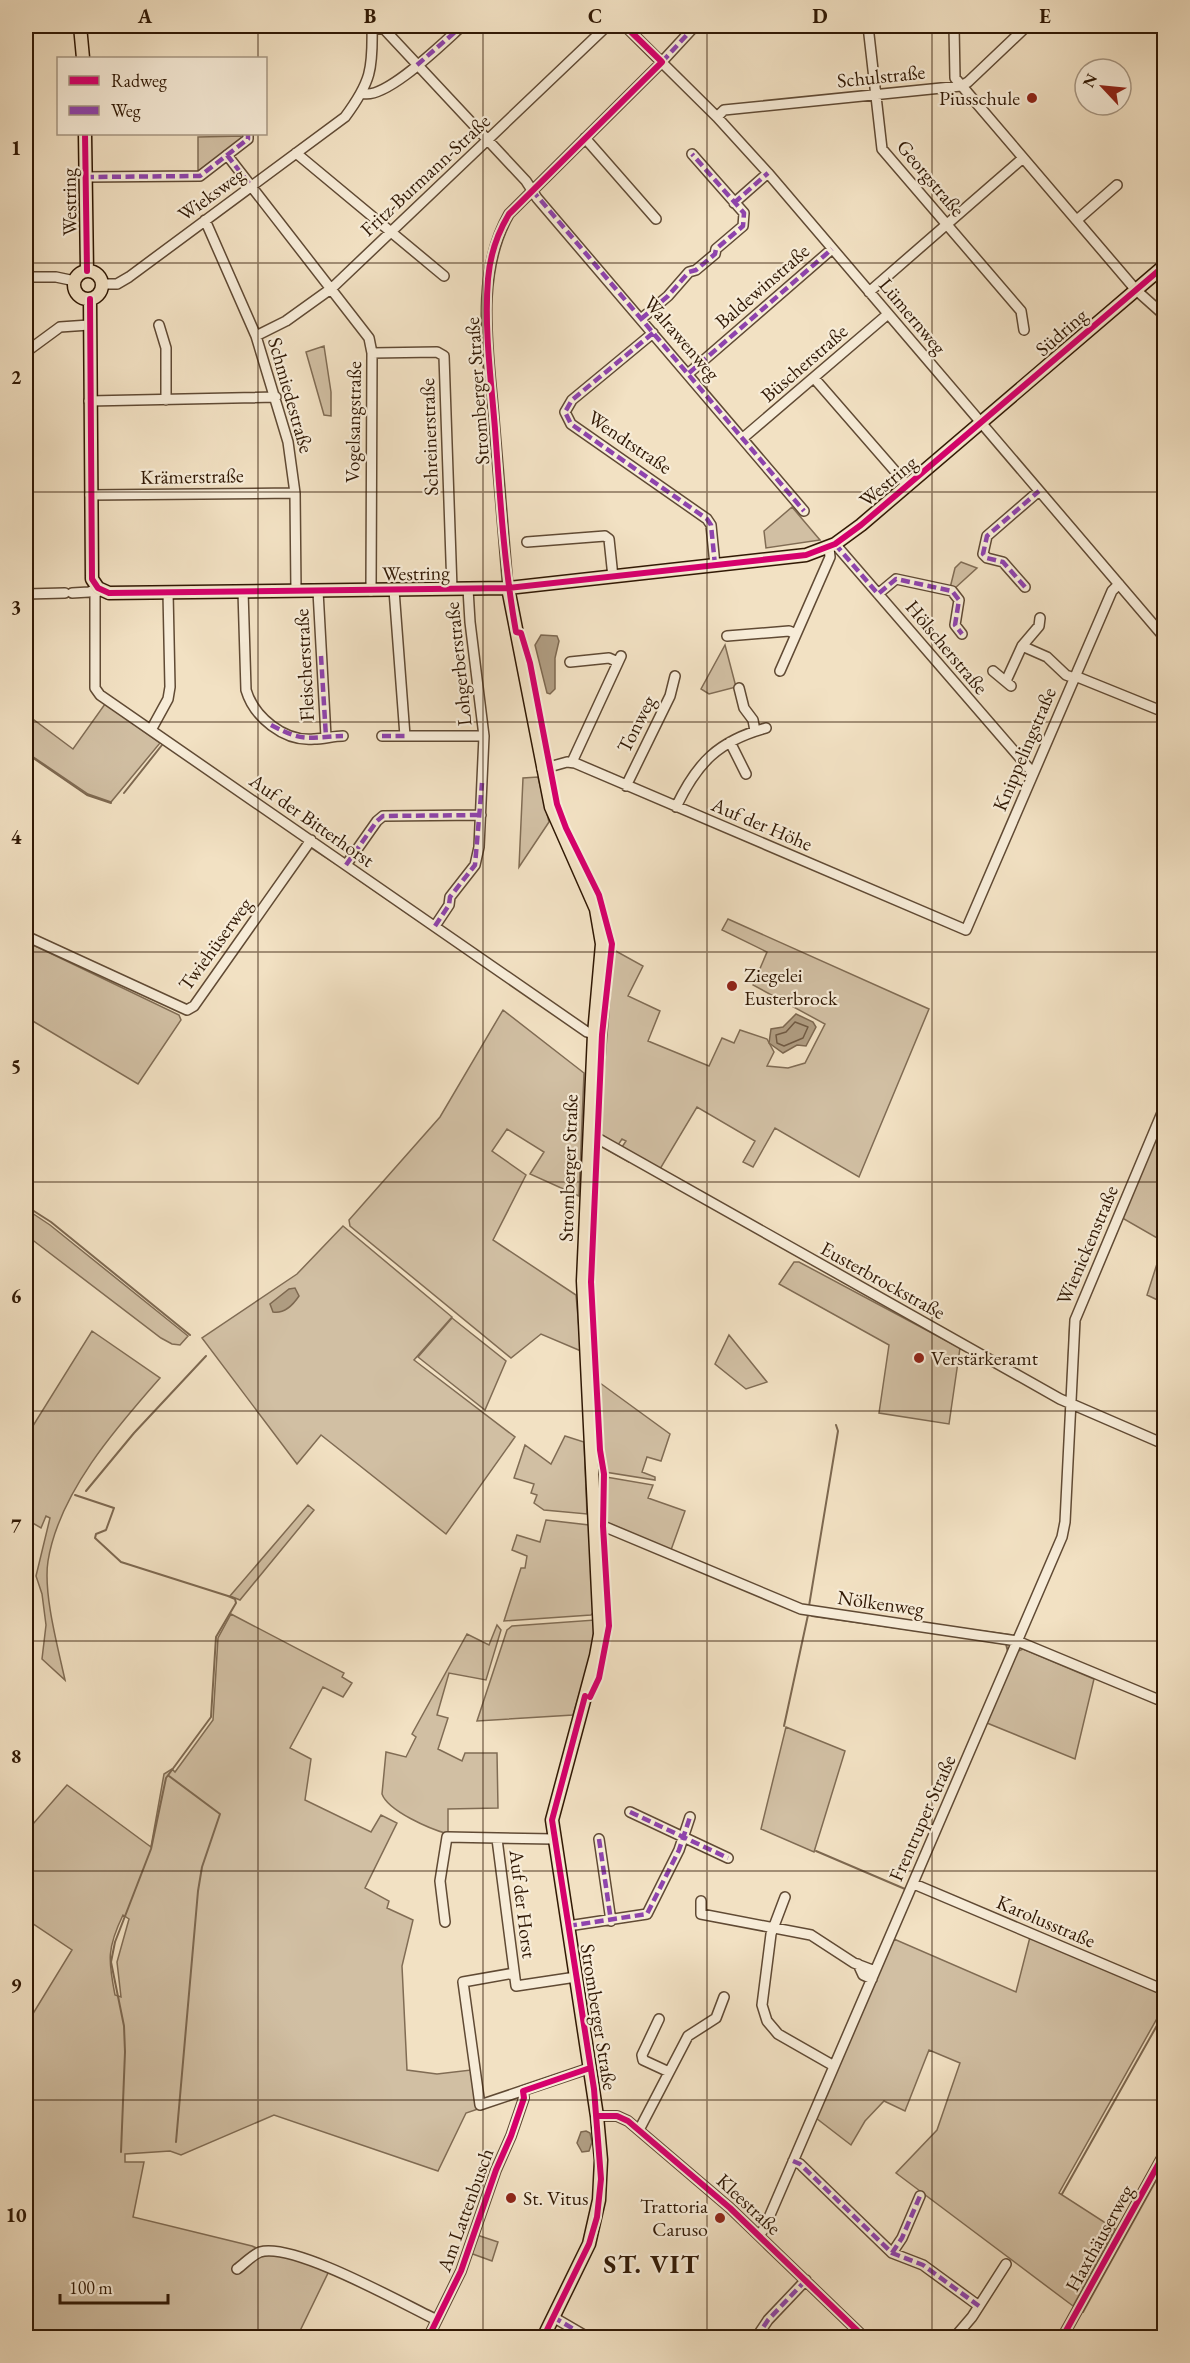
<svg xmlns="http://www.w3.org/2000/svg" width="1190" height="2363" viewBox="0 0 1190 2363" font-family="'EB Garamond',serif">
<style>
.green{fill:#d1bfa3;stroke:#806c54;stroke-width:1.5;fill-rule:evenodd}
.water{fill:#b09d82;stroke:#7d6850;stroke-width:1.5}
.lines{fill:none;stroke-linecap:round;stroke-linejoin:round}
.shore{stroke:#705a43;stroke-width:1.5}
.stream{stroke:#7d6850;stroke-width:2}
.minor-casing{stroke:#604a34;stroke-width:12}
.major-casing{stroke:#301804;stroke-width:15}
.minor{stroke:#f7ecd8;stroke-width:9}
.major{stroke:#f2e1c3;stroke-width:12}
.quiet{stroke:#8e44ad;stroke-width:4.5;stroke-dasharray:9 4.5;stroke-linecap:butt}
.cycleway-casing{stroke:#f7ecd8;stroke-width:10}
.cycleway{stroke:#d6006c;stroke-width:6}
.grid{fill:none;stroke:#301804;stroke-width:1.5;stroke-opacity:0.55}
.poi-dot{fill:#8f2418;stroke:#f7ecd8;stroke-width:2}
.labels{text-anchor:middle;stroke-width:4.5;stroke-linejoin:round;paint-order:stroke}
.street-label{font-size:20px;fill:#301804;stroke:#f7ecd8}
.poi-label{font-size:20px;fill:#301804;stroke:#f7ecd8;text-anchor:start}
.district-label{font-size:26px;font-weight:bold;letter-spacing:1.5px;fill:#301804;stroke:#f7ecd8}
.neatline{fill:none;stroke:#301804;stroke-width:2}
.grid-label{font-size:20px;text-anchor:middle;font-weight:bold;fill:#301804}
</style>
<rect width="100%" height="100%" fill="#f2e1c3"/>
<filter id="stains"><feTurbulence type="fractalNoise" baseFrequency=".00333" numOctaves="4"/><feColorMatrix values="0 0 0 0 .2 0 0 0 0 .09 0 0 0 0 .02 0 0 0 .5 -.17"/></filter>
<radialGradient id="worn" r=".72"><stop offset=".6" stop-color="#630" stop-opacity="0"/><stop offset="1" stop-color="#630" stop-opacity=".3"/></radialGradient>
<!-- green -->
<path class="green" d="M244 136 242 139 198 171V137Z
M324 346 331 392V416L324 415 306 352Z
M792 507 820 540 766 548 764 531Z
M961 562 977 568 954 589 950 588 955 568Z
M725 645 736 687 709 694 701 689Z
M105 704 160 743 111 802 88 794 26 752V714L73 749Z
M538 777 549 822 519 867 523 778Z
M728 919 929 1009 859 1177 775 1128 753 1167 743 1162 755 1141 697 1107 660 1169 622 1147 626 1141 622 1139 618 1145 599 1133 614 950 643 966 628 996 660 1011 648 1041 709 1066 722 1038 734 1043 740 1030 767 1039 774 1052 767 1066 788 1068 805 1063 825 1024 753 985 767 952 722 930Z
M29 943 179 1015 181 1020 138 1084 26 1017V950Z
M503 1010 584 1073 579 1196 530 1174 544 1152 507 1129 492 1151 526 1175 493 1240 576 1295 581 1351 541 1334 511 1358 350 1226 349 1220 440 1117Z
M1161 1123 1164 1124V1242L1124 1219 1122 1214Z
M26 1209 50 1225 188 1336 180 1345 172 1344 161 1338 26 1235Z
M343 1226 452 1317 414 1360 515 1437 446 1534 321 1435 297 1464 202 1338 297 1274Z
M1164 1242V1303L1147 1295Z
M794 1262H799L960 1348 949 1424 879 1413 889 1345 779 1284Z
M452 1318 506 1361 485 1410 418 1357Z
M92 1331 160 1378C115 1429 59 1493 48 1561 43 1593 58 1648 65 1680L42 1659 46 1625 42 1594 36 1576 50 1518 46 1516 41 1528 26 1519V1437Z
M729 1335 767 1382 746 1389 715 1364Z
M600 1383 670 1434 661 1461 647 1457 642 1472 655 1477V1480L605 1472Z
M565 1436 584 1442 587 1514 544 1510 534 1503 537 1495 531 1493 534 1484 514 1478 525 1445 551 1464Z
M606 1477 653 1485 648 1498 685 1511 671 1550 606 1522Z
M308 1505 314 1510 240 1600 230 1596Z
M546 1520 589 1525 593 1613 591 1615 504 1621 521 1568H525L527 1556 512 1550 517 1535 540 1542Z
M231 1614 344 1673 342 1677 352 1683 343 1697 323 1687 290 1748 311 1759 305 1800 371 1832 381 1815 397 1823 365 1888 389 1901 387 1908 413 1920 402 1966 407 2070 437 2074 471 2070 478 2109 466 2113 438 2171 274 2115 181 2155 170 2151 125 2154V2162H144L133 2217 252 2246C277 2258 304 2260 329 2271L297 2337H26V2025L72 1950 26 1919V1832L67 1785 151 1847 164 1774 172 1769 175 1772 213 1720 218 1638ZM123 1915 129 1919 117 1962 121 1997 115 1995C108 1960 107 1948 123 1915Z
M595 1620 591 1656 573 1715 477 1721 507 1630 512 1626Z
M497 1625 501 1630 486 1680 449 1673 437 1715 448 1718 438 1749 462 1761 465 1753H497L498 1808 448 1809V1834C430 1829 388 1811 382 1794L386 1752 406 1757 416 1737 412 1734 467 1634 489 1645Z
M1023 1649 1094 1679 1075 1759 987 1723 1016 1652Z
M786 1727 845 1751 814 1852 761 1829Z
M1030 1937 1164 1992V2006L1059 2193 1115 2229 1073 2306 896 2173 937 2130 960 2063 929 2050 905 2111 884 2101 865 2121 851 2145 816 2118 894 1939 1016 1992Z
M477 2235 498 2242 492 2261 470 2253Z"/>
<!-- water -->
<path class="water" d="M541 635 557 636 559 641 555 658V689L550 694 547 693 535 645Z
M796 1014 813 1022 816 1027 806 1046 797 1045 783 1053 769 1043 771 1029 783 1027Z
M295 1288 299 1296C293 1305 285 1314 273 1312L270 1304 289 1289Z
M586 2131 590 2133 592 2142 589 2151 582 2152 577 2143 581 2132Z"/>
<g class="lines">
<!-- shore -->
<path class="shore" d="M795 1022 808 1027 803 1038 784 1046 777 1043 776 1035 786 1032Z"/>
<!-- stream -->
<path class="stream" d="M26 753 87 795 111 803
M124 793 162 745
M549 817 582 891
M313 849 336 864
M349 873 391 902
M401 909 444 938
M602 913 608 935
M455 946 477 961
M497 975 503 979
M601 1019 608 951
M1159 1109 1164 1095
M602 1147 629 1162
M1122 1197 1143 1147
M581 1199 586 1071
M26 1206 51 1222 190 1335
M594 1391 597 1442
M1067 1394 1070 1325
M599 1478 601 1519
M86 1491 134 1433 206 1356
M75 1495 114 1508 106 1530 96 1534 95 1538 121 1562 228 1596 235 1599 236 1603 216 1637 211 1717 166 1778 151 1849 115 1942 111 1962 124 2026 125 2052 121 2152
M601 1532 607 1626 604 1643
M809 1606 838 1431 836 1425
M812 1616 919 1631
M944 1626 1011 1635
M987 1641 1006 1644 1008 1652
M1148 1700 1164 1707
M784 1726 808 1615
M169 1776 220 1814 202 1867 198 1891 176 2142
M816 1851 905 1889
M1062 2194 1164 2013
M1083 2312 1164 2166"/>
<defs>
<path id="minor" d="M625 26 717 117 768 173 1164 637
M868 26 882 149 1021 311 1024 330
M954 26 955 78 1136 290 1164 315
M372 29H384L526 181 537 198 804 511
M362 93C384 102 445 41 462 26
M717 117 724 110 961 86 968 82 1027 26
M585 138 656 219
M296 153 444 276
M227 155 369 338 372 353 371 591
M85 177 200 176 248 139V134
M734 203 768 173
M205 220 256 336 288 442 295 493 296 591
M1077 220 1117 185
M26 277H56L75 281
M102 284H117L129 277 345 117C371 82 373 69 372 26
M869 292 1023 158
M641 319 668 296 689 272 696 270 715 254 716 249 743 226 744 213 692 154
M159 325 166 348V400
M653 333 572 400 565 412 571 424 707 519 711 525 715 565
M256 336 286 321 332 288 607 26
M26 352 60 327 89 325
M372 353 437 352 444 356 452 589
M689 373 832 249
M814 378 908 486
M89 401 276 397
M743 438 888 314
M90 495 295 493
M527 542 605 536 609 539 613 577
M835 544 1033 773
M1025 587 1003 562 987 558 983 554 987 536 1039 491
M98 588 95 596V688L100 695 587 1032 594 1034
M508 588C503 532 499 476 494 420 489 353 474 275 509 214L658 66 695 26
M394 590 405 736
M243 591 246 690C254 717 284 742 314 739 324 739 333 736 343 736
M318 591 326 737
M72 593 89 592 98 588
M26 594 65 593
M878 594 896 579 952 591 959 600 955 625 962 634
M727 636 789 631 796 634
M1022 646 1047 657 1066 675 1074 678
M570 662 609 658 618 662
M780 671 830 557 829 548
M993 671 1011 686
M1075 676 1164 712
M1006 681 1022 646 1039 626 1040 618
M739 688 744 708 753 720 755 731
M151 730 168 699 170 687 168 592
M382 736H484
M730 742 746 774
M572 762 621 656
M542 769 567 762 575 763 966 930 1112 591 1119 584
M626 786 670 696 675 676
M676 807C697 763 718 741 766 728
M346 865 377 821 383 816 481 815
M435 926 449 905 450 897 475 865 479 847 484 736 470 622 468 589
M26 936 187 1010 194 1006 311 840
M589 1138H597L1060 1399 1164 1444
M595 1527 603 1526 801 1609 1017 1641 1164 1702
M630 1812 728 1858
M497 1839 516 1986 576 1977
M599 1839 611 1921
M914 1884 1164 1990
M785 1897 771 1934 762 2005 767 2021 778 2034 834 2066
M701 1901V1914L811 1935 854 1963 875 1971
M445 1922 440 1881 447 1837 554 1839
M568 1926 647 1914 679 1850 690 1817
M858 1964 863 1975 872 1979
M514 1973 463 1982 480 2105 590 2068
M659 2019 642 2055 643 2060 669 2072
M597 2116H617L628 2121 730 2208 865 2338
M639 2130 688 2036 716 2018 724 1997
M793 2161 800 2164 892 2253 923 2265 979 2306
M759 2235 764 2229 1062 1537 1065 1522 1075 1320 1164 1108
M892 2253 902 2238 920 2196
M237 2269C244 2264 252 2255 260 2252 294 2242 403 2304 437 2320
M553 2317 589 2338
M428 2338 461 2271 496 2170 511 2136 524 2098 523 2091
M657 2338V2337
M756 2338 768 2320 806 2280
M954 2338 972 2317 1006 2264
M1062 2338 1164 2154"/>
<path id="major" d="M80 26 83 58
M85 134 87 271
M74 285a14 14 0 1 1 28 0a14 14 0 1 1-28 0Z
M90 299 92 579 98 588 109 593 508 588 806 555 835 544 861 525 1164 266
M508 588 551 807 596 909 602 944 594 1034 583 1281 600 1634 596 1656 552 1820 597 2116 601 2160 599 2200 589 2244 543 2338"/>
</defs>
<!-- minor casing -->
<use href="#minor" class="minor-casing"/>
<!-- major casing -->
<use href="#major" class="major-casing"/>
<!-- minor -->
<use href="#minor" class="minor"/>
<!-- major -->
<use href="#major" class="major"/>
<!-- quiet -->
<path class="quiet" d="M662 62 695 26
M417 65 462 26
M227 155 251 186
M85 177 200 176 248 139V134
M532 190 804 511
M734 203 768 173
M641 319 668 296 689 272 696 270 715 254 716 249 743 226 744 213 692 154
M653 333 572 400 565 412 571 424 707 519 711 525 715 565
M689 373 832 249
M835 544 878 594 896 579 952 591 959 600 955 625 962 634
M1025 587 1003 562 987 558 983 554 987 536 1039 491
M321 656 326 737
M271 725C305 743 307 737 343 736
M382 736H405
M346 865 377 821 383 816 481 815
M435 926 449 905 450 897 475 865 482 783
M630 1812 728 1858
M599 1839 611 1921
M568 1926 647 1914 679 1850 690 1817
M793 2161 800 2164 892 2253 923 2265 979 2306
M892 2253 902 2238 920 2196
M553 2317 589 2338
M657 2338V2337
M756 2338 768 2320 806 2280"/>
<defs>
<path id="cycleway" d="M85 134 87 271
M90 299 92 579 98 588 109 593 508 588 806 555 835 544 861 525 1164 266
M590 1697 599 1678 609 1626 603 1526 604 1474 600 1450 591 1282 602 1035 612 944 599 895 566 828 557 804 530 663 521 633 516 632C504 565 500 497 495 429 491 379 484 328 488 279 490 255 497 234 509 214L662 62 625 26
M597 2116H617L628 2121 730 2208 865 2338
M428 2338 461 2271 496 2170 511 2136 524 2098 523 2091 590 2068
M543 2338 589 2244 597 2217 601 2179 594 2089 552 1820 585 1696
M1062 2338 1164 2154"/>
</defs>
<!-- cycleway casing -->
<use href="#cycleway" class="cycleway-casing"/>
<!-- cycleway -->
<use href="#cycleway" class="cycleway"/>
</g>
<!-- grid -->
<path class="grid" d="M258 26V58M483 26V2338M707 26V2338M932 26V2338M258 134V2338M26 263H1164M26 492H1164M26 722H1164M26 952H1164M26 1182H1164M26 1411H1164M26 1641H1164M26 1871H1164M26 2100H1164"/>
<!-- markers -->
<g class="poi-dot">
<circle cx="1032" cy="98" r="6"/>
<circle cx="732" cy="986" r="6"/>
<circle cx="919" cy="1358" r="6"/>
<circle cx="511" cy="2198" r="6"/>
<circle cx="720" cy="2218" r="6"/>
</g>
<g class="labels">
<!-- street labels -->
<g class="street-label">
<text transform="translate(881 76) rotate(-6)" y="7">Schulstraße</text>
<text transform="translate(425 175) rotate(-43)" y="7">Fritz-Burmann-Straße</text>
<text transform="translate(931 178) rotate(50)" y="7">Georgstraße</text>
<text transform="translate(211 194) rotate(-36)" y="7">Wieksweg</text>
<text transform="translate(69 202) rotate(-91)" y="7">Westring</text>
<text transform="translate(762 286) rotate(-41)" y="7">Baldewinstraße</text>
<text transform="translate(913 316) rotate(50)" y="7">Lümernweg</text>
<text transform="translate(1061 332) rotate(-41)" y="7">Südring</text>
<text transform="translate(682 338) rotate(49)" y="7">Walrawenweg</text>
<text transform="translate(804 363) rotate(-41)" y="7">Büscherstraße</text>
<text transform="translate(477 391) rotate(-94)" y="7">Stromberger Straße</text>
<text transform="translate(291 395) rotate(74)" y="7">Schmiedestraße</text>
<text transform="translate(353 422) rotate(-89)" y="7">Vogelsangstraße</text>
<text transform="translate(429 437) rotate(-92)" y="7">Schreinerstraße</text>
<text transform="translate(630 442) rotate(34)" y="7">Wendtstraße</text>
<text transform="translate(192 476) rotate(-1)" y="7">Krämerstraße</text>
<text transform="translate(888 481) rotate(-40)" y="7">Westring</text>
<text transform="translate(416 573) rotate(-1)" y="7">Westring</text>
<text transform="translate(947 647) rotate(50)" y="7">Hölscherstraße</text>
<text transform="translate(458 664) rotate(-96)" y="7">Lohgerberstraße</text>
<text transform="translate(304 665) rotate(-93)" y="7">Fleischerstraße</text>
<text transform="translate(636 724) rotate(-63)" y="7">Tonweg</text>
<text transform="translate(1024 749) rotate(-67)" y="7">Knippelingstraße</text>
<text transform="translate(312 820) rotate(35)" y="7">Auf der Bitterhorst</text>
<text transform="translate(762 824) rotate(23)" y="7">Auf der Höhe</text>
<text transform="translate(215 944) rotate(-54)" y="7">Twiehüserweg</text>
<text transform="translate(568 1168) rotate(-88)" y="7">Stromberger Straße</text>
<text transform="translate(1087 1245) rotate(-67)" y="7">Wienickenstraße</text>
<text transform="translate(883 1280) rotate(29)" y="7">Eusterbrockstraße</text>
<text transform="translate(881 1603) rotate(8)" y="7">Nölkenweg</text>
<text transform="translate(922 1818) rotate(-66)" y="7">Frentruper Straße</text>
<text transform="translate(523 1904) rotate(83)" y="7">Auf der Horst</text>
<text transform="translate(1046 1921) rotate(23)" y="7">Karolusstraße</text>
<text transform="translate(599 2017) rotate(81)" y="7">Stromberger Straße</text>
<text transform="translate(749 2204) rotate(43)" y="7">Kleestraße</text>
<text transform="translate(465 2210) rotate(-70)" y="7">Am Lattenbusch</text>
<text transform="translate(1099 2238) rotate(-61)" y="7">Haxthäuserweg</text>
</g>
<!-- poi labels -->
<g class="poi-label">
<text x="1020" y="105" text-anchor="end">Piusschule</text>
<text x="744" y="982">Ziegelei<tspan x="744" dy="23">Eusterbrock</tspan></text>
<text x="931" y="1365">Verstärkeramt</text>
<text x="523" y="2205">St. Vitus</text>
<text x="708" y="2213" text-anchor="end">Trattoria<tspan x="708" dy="23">Caruso</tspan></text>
</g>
<!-- district labels -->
<g class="district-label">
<text x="652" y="2273">ST. VIT</text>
</g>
</g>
<!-- margin -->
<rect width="1190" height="2363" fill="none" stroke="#f2e1c3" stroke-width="66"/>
<!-- legend -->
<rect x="57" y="57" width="210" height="78" fill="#f7ecd8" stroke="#a79783" stroke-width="1.5"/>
<rect x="69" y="76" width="30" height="9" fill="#d6006c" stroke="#a79783" stroke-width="1.5"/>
<text x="111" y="87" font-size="18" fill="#301804">Radweg</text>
<rect x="69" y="106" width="30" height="9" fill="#8e44ad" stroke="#a79783" stroke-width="1.5"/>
<text x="111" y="117" font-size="18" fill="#301804">Weg</text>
<!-- north arrow -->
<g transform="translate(1103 87) rotate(296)"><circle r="28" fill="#f7ecd8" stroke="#a79783" stroke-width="1.5"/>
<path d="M0-4.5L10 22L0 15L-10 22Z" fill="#8f2418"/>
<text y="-9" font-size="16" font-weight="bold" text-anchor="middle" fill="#301804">N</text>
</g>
<!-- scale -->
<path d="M60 2294v9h108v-9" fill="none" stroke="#301804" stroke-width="3"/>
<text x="69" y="2294" font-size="18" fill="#301804" stroke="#f7ecd8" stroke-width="4.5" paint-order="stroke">100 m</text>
<rect x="33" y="33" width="1124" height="2297" class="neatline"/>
<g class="grid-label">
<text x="145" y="23">A</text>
<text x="370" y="23">B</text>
<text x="595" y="23">C</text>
<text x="820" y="23">D</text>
<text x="1045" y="23">E</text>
<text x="16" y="155">1</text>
<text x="16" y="384">2</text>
<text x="16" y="614">3</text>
<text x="16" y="844">4</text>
<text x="16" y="1073">5</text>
<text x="16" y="1303">6</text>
<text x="16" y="1533">7</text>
<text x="16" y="1763">8</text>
<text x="16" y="1992">9</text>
<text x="16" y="2222">10</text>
</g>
<rect width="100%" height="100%" filter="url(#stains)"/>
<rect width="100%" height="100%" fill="url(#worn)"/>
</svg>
